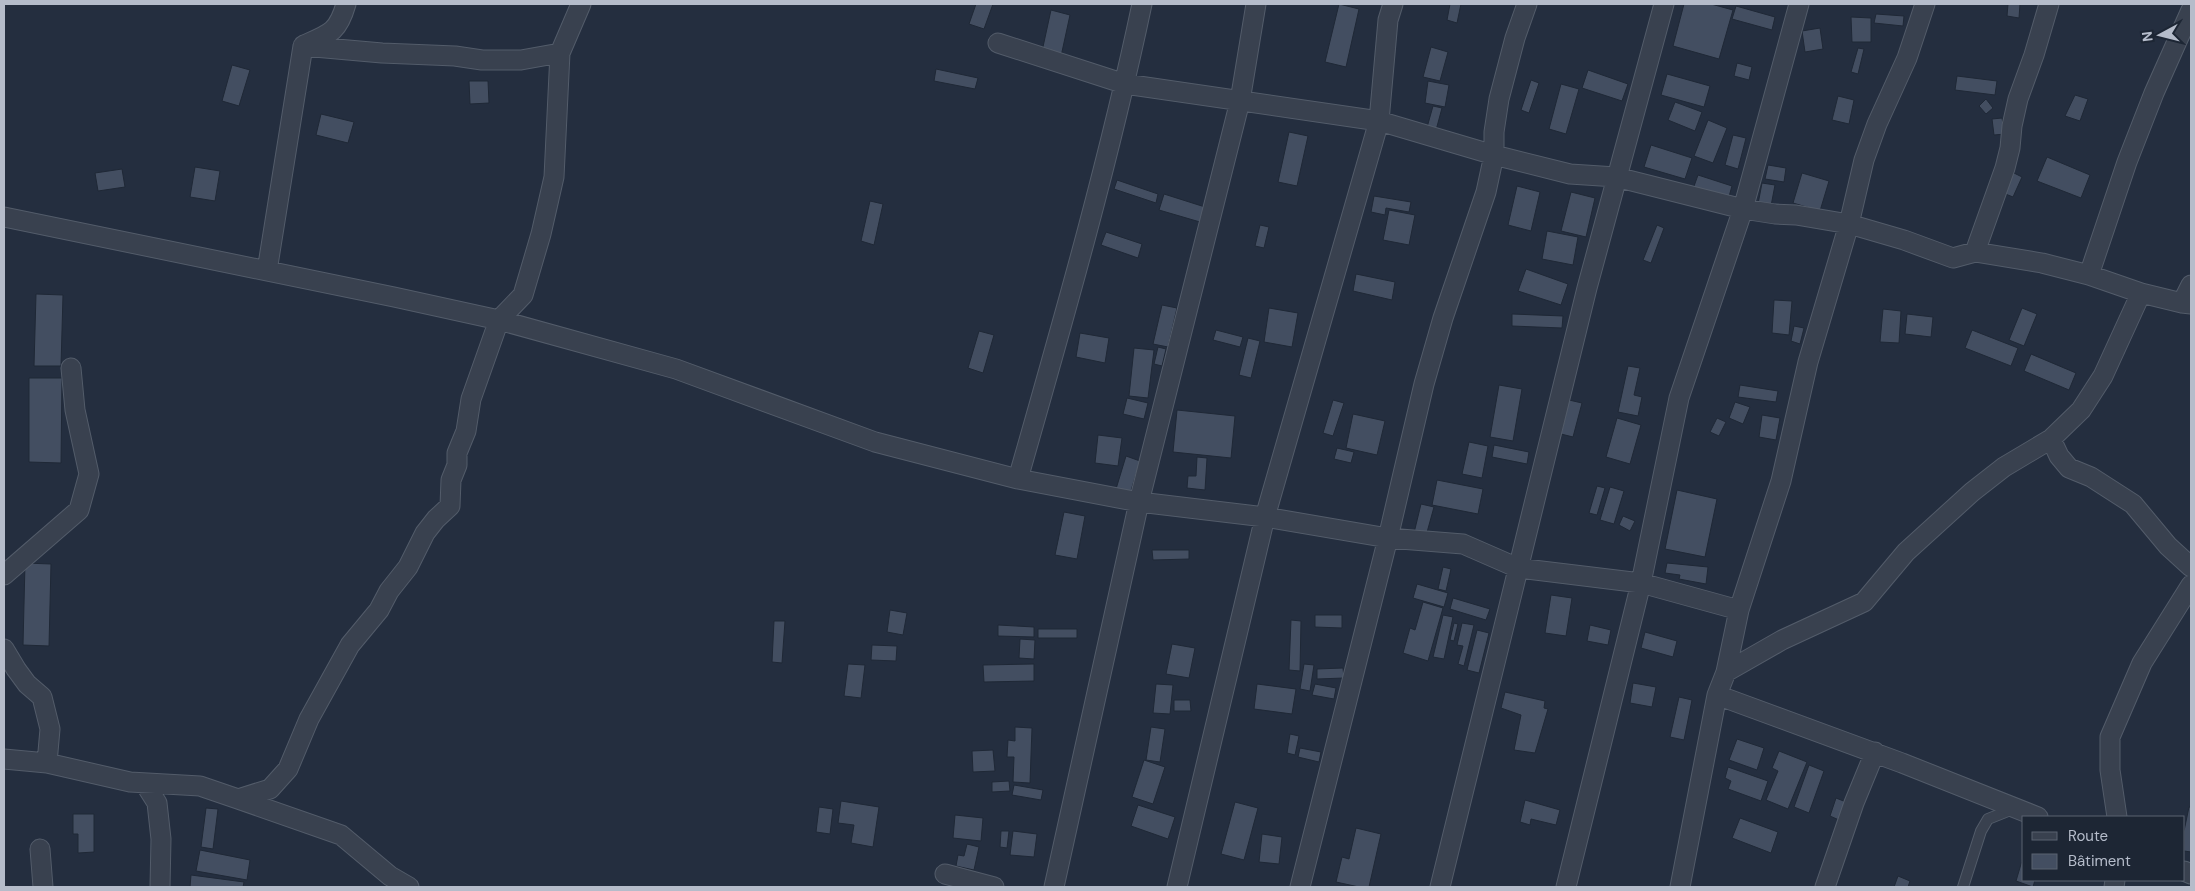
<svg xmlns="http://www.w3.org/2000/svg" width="2195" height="891" viewBox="0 0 2195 891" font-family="'DM Sans',sans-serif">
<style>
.building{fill:#434e61;stroke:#1f2836}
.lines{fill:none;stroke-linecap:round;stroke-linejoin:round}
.lane-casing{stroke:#535c6a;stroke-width:12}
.street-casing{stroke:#535c6a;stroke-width:21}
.lane{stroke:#39414f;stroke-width:10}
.street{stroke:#39414f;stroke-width:19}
</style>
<rect width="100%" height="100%" fill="#242e3f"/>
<!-- building -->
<path class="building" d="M976 4H993L984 29 969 24Z
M1339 4 1359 9 1346 67 1325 62Z
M1450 4H1461L1457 23 1447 20Z
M1684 4H1711L1733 10 1719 59 1673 46Z
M2008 4H2020L2019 18 2007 16Z
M1736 6 1775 17 1772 30 1732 19Z
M1051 10 1070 15 1060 61 1041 56Z
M1876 14 1904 16 1903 26 1874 23Z
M1851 17 1871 18V42H1852Z
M1820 28 1823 49 1805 52 1802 31Z
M1431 47 1448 52 1440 81 1423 77Z
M1858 48 1864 49 1858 74 1851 72Z
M1737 63 1752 67 1749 80 1734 76Z
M232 65 250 70 239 106 222 101Z
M936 69 978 78 975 89 934 81Z
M1588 70 1628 84 1622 101 1582 88Z
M1667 74 1710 86 1704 107 1661 95Z
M1957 76 1997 81 1995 95 1955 90Z
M1531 80 1539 83 1529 113 1521 110Z
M469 81H488L489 103 470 104Z
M1428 81 1449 85 1445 107 1425 103Z
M1561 84 1579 89 1566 134 1549 129Z
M2075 95 2088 99 2080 121 2065 116Z
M1838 96 1854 100 1849 124 1832 120Z
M1986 99 1993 108 1986 114 1979 106Z
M1675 102 1702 112 1695 131 1668 120Z
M1433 106 1442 108 1435 134 1426 131Z
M321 114 354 122 348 143 316 135Z
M2002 118 2005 134 1994 135 1992 119Z
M1708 120 1727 128 1713 163 1694 156Z
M1289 132 1308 136 1297 186 1278 182Z
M1733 135 1746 138 1738 169 1725 165Z
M1651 145 1692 158 1685 179 1644 167Z
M2047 157 2090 175 2081 198 2037 181Z
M1768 165 1786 168 1784 182 1765 179Z
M195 167 220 171 215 201 190 197Z
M122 169 125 187 98 191 95 173Z
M2012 172 2022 177 2013 197 2003 193Z
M1802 173 1829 181 1820 211 1793 203Z
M1698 175 1732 186 1728 200 1693 189Z
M1117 180 1158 194 1156 203 1114 189Z
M1762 183 1775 185 1771 206 1758 204Z
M1517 186 1540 192 1531 231 1508 225Z
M1571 192 1595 198 1586 237 1561 231Z
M1164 194 1205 207 1200 222 1159 210Z
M1374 196 1411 202 1409 212 1386 208 1385 215 1371 212Z
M870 201 883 204 874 245 861 241Z
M1389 210 1415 215 1409 245 1383 240Z
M1260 225 1269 227 1264 248 1255 246Z
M1657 225 1664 228 1651 263 1643 260Z
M1547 231 1578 237 1573 265 1542 259Z
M1106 232 1142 244 1138 258 1101 245Z
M1526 269 1568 284 1561 305 1518 291Z
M1356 274 1395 282 1392 300 1353 291Z
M36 294 63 295 61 366H34Z
M1774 300 1792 301 1789 335 1772 333Z
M1162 305 1177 308 1168 347 1153 344Z
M1269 308 1298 313 1292 347 1264 342Z
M2022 308 2037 314 2024 346 2009 340Z
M1883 309 1901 311 1899 343 1880 342Z
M1512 314 1563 316 1562 328 1512 326Z
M1907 314 1933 317 1931 337 1905 334Z
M1794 326 1804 328 1800 344 1791 341Z
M1216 330 1243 337 1240 347 1213 340Z
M1972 330 2018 348 2011 366 1965 348Z
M979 331 994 335 983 373 968 368Z
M1080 333 1109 338 1105 363 1076 357Z
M1248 338 1260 341 1251 378 1239 375Z
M1158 347 1166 349 1162 366 1154 364Z
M1134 348 1154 350 1148 398 1129 396Z
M2031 354 2076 373 2069 390 2024 371Z
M1628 366 1640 368 1634 395 1642 397 1638 416 1618 412Z
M29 378H62L61 463 29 462Z
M1499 385 1522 389 1513 441 1490 437Z
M1740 385 1778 391 1776 402 1738 397Z
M1127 398 1148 403 1144 419 1123 414Z
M1333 400 1344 403 1333 436 1323 433Z
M1569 400 1582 403 1573 437 1561 434Z
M1735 402 1750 407 1743 424 1729 418Z
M1177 410 1235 416 1231 458 1173 452Z
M1353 414 1385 421 1377 455 1346 448Z
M1762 415 1780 418 1776 440 1759 437Z
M1617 418 1641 425 1630 464 1606 457Z
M1717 418 1726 422 1719 436 1710 432Z
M1098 435 1122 438 1118 466 1095 463Z
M1469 442 1488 446 1482 478 1462 474Z
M1494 445 1529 452 1527 464 1492 457Z
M1337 448 1354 452 1351 463 1334 459Z
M1126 456 1140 461 1130 494 1116 489Z
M1197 457 1207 458 1205 490 1187 488 1188 476H1196Z
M1437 480 1483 489 1478 514 1432 505Z
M1597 486 1605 488 1597 515 1589 513Z
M1610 487 1624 491 1614 524 1600 520Z
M1677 490 1717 499 1705 557 1665 549Z
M1421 504 1434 507 1426 536 1414 533Z
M1064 512 1085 516 1077 559 1055 555Z
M1623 516 1635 521 1630 531 1619 525Z
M1152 550H1189V559L1153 560Z
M25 563 51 564 49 646 23 645Z
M1667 563 1708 567 1706 584 1679 579 1680 575 1665 573Z
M1443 567 1451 569 1446 591 1438 589Z
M1417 584 1448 593 1444 607 1413 598Z
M1551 595 1572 598 1566 636 1545 633Z
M1453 598 1490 609 1486 620 1450 609Z
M1423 602 1443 608 1428 661 1403 653 1410 628 1415 630Z
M890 610 907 613 903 635 887 632Z
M1315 615H1342V628L1315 627Z
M1443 615 1453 617 1444 659 1433 657Z
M1291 620 1301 621 1300 671 1289 670Z
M774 621H785L782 663 772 662Z
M1454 623 1458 624 1454 641 1450 640Z
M1462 623 1474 625 1464 666 1458 664 1463 646 1457 645Z
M998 625 1034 627V637L998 636Z
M1590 625 1611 630 1608 645 1587 641Z
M1038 629H1077V638H1038Z
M1477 630 1489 633 1479 673 1467 670Z
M1645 632 1677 641 1673 657 1641 648Z
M1020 639 1035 640 1034 659 1019 658Z
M1172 644 1195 648 1189 678 1166 674Z
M872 645 897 646 896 661 871 660Z
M848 664 865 665 861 698 844 696Z
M1034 664V681L984 682 983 665Z
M1304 664 1314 665 1310 691 1300 689Z
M1343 668 1344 678 1317 679V669Z
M1633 683 1656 687 1652 707 1630 703Z
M1156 684 1173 685 1170 714 1153 713Z
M1257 684 1296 689 1292 714 1254 709Z
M1315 684 1336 688 1334 699 1312 695Z
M1505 692 1545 701 1544 708 1548 709 1535 753 1514 750 1521 715 1501 708Z
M1679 697 1692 700 1684 740 1670 737Z
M1174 700H1190L1191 711H1174Z
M1015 727 1032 728 1030 783 1013 782 1014 757H1007L1008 740 1015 741Z
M1151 727 1165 729 1160 762 1146 760Z
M1290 734 1299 736 1295 755 1287 753Z
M1737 739 1764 748 1757 770 1729 760Z
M1300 748 1321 752 1319 762 1298 757Z
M993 750 995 771 973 772 972 751Z
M1779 751 1807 762 1788 809 1766 800 1778 771 1772 768Z
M1144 760 1165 767 1153 804 1132 797Z
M1809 765 1824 771 1809 813 1794 807Z
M1728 767 1768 781 1761 801 1728 789 1731 781 1725 778Z
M1009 781 1010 791 992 792V782Z
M1014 785 1043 790 1041 800 1012 795Z
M1836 798 1846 802 1839 820 1830 816Z
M1525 800 1560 810 1556 825 1531 819 1530 825 1520 822Z
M841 801 879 807 873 847 851 843 854 825 838 823Z
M1235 802 1258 808 1244 860 1221 854Z
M1138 805 1175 817 1168 839 1131 826Z
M819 807 833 809 830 834 816 832Z
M2189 807H2191V852L2184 851V831Z
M206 808 218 809 213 849 201 847Z
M73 814H94V852L78 853V834H73Z
M955 815 983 818 981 841 953 838Z
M1740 818 1778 832 1771 853 1732 838Z
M1356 828 1381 834 1369 887H1359L1336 882 1342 857 1349 859Z
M1001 831H1009L1007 848 1000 847Z
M1013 831 1037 834 1034 857 1010 855Z
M1262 834 1282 837 1279 864 1259 862Z
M967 844 979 847 974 870 956 866 958 855 964 856Z
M200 850 250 860 247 880 196 871Z
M2024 854V880H2035L2033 887 2016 881Z
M191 875 244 882 243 887H190Z
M1898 876 1910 881 1908 887H1894Z"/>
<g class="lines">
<defs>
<path id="lane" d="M1963 887 1981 831 1988 819 2013 809"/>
<path id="street" d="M1256 4 1240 101 1139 502 1265 517 1388 538 1463 544 1518 568 1641 583 1739 610
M998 43 1125 84 1379 121 1494 155 1570 174 1616 177 1743 209 1775 214 1796 215 1849 224 1904 240 1953 258 1975 252 2042 263 2089 275 2141 293 2182 303 2191 304
M304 45C330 34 338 32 346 4
M303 46 382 53 455 56 482 60H521L560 53
M4 217 394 297 499 320 676 369 875 442 1018 479 1139 502 1054 887
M1975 252 2005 168 2010 148 2012 126 2018 99 2034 55 2049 4
M267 271 303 46
M2089 275 2127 162 2154 93 2191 10
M2182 303 2191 285
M2051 439 2059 456 2069 468 2091 477 2133 504 2168 546 2191 567
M1018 479C1063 321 1108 165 1142 4
M4 575 79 510 89 474 75 410 71 368
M4 649 16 669 27 684 42 697 50 729 47 763
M1726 672 1782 640 1864 602 1906 552 1972 492 2004 467 2051 439 2081 410 2103 376 2141 293
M1717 695 1902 763 2038 817
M4 759 47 763 130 782 200 786 238 799 341 835 390 876 409 887
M145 784 157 803 161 839 160 887
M238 799 270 789 288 769 309 719 350 645 379 610 389 591 408 567 425 533 436 519 450 506 451 480 457 465V453L466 431 471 399 499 320 523 295 541 234 554 177 560 53 581 4
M2117 817 2110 770V737L2142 663 2191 585
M40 849 43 887
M2184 871 2191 874
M945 874 994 887
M1177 887 1265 517 1379 121 1388 20 1393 4
M1300 887 1388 538 1424 384 1443 318 1486 192 1494 155V132L1499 99 1515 38 1527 4
M1440 887 1587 288 1664 4
M1566 887 1641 583 1679 398 1743 209 1799 4
M1680 887 1717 695 1726 672 1739 610 1781 481 1808 362 1849 224 1864 160 1877 124 1907 58 1925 4
M1825 887 1854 803 1875 752
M2114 887 2115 880"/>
</defs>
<!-- lane casing -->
<use href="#lane" class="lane-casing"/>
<!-- street casing -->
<use href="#street" class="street-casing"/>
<!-- lane -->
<use href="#lane" class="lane"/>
<!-- street -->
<use href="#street" class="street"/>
</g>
<!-- border -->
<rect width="2195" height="891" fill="none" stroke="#b5bcca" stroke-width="10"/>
<!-- legend -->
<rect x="2022" y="816" width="162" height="65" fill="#1d2634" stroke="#5a6270"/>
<rect x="2032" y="832" width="25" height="8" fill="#39414f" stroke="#5a6270"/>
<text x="2068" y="841" font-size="15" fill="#b5bcca">Route</text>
<rect x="2032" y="854" width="25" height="15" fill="#434e61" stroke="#5a6270"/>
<text x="2068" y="866" font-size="15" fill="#b5bcca">Bâtiment</text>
<!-- north arrow -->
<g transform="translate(2160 35) rotate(263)" stroke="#1d2634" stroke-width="4" paint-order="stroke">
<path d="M0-4L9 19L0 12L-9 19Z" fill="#b5bcca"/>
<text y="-8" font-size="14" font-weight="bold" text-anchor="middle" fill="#b5bcca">N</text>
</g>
</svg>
